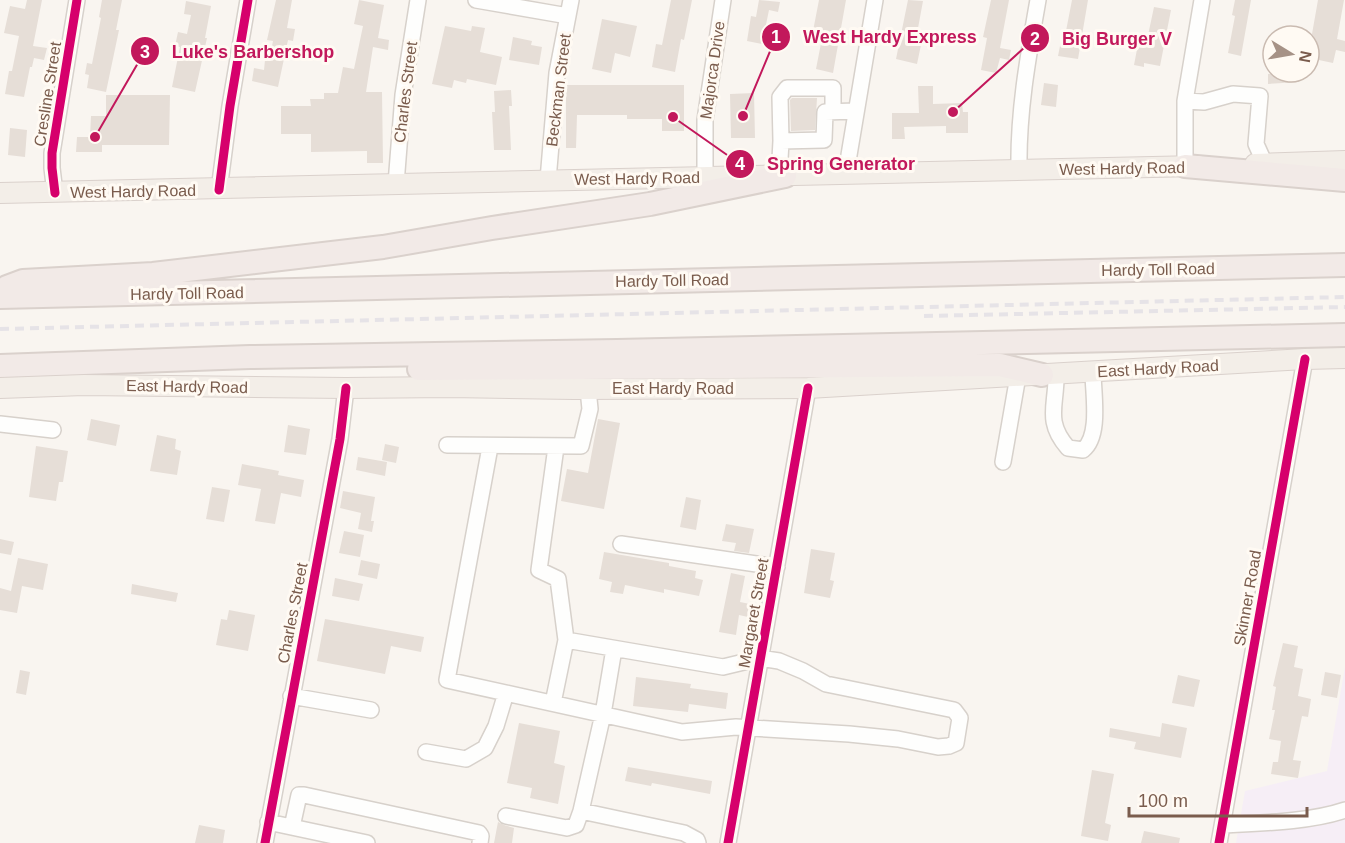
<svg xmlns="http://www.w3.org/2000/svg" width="1345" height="843" viewBox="0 0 1345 843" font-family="Arial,sans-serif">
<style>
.education{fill:#f6eef6}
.building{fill:#e6ded7}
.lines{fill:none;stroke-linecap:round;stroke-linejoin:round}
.minor-casing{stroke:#d7d1cb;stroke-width:18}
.major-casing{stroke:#dad1cc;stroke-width:22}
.highway-casing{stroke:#dad1cc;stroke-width:26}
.minor{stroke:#fefefd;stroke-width:15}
.major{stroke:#f3eee8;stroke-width:20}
.highway{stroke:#f2eae7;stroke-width:22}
.rail{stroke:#e6e3e7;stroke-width:4;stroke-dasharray:9 6;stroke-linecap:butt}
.cycleway-casing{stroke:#fffaf3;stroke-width:13}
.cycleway{stroke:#d6006c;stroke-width:9}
.labels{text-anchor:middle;stroke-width:6;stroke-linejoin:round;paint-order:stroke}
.street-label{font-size:16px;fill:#7a5c4d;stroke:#fffaf3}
.leader{fill:none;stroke:#c2185b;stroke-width:2}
.callout-dot{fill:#c2185b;stroke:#fffaf3;stroke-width:2}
.mark-label{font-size:18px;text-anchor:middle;font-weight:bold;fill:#fff}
.callout-label{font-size:18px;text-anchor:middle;font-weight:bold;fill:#c2185b;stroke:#fffaf3;stroke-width:6;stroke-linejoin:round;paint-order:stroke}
</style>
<rect width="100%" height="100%" fill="#f9f5f0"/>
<!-- education -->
<path class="education" d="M1345 667V843H1236L1245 791 1327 771Z"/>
<!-- building -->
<path class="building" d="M27 0H42L33 46 47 48 44 60 34 58 32 67H30L24 97 5 94 9 71H12L19 36 4 33 10 6 25 9Z
M102 0H122L116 30H119L106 92 87 88 89 75 85 74 87 63 92 64 101 18 99 17Z
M276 0H292L287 28 295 29 293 41 288 40 278 87 252 81 254 68 264 70 265 60 269 61 273 41 267 40Z
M359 0 384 5 378 38 389 40 388 50 373 47 366 92H382L383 163H367V151L311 152V134H281V106H311L310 99H324V93H338L343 67 354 69 363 26 354 24Z
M671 0H692L684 40 681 39 675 72 652 67 656 44 662 45Z
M759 0 780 2 778 12 769 10 762 44 747 41 751 16 756 17Z
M819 0H846L833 73 816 69 823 33 813 31Z
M908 0 923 1 916 39 922 40 917 64 896 59Z
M991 0H1009L1000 48 1011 50 1009 60 1000 58 996 73 981 70 987 38 983 37Z
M1072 0H1088L1078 59 1058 56 1063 31H1066Z
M1235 0H1251L1241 56 1228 53 1235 16 1232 15Z
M1318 0H1344L1337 39 1345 41V52L1336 50 1333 63 1314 59V55L1309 54V33L1312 34Z
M186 1 211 6 205 38H207L195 92 172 87 180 47 175 46 178 32 187 34 191 15 184 14Z
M1154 7 1171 10 1160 66 1144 63V67L1134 65 1139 39 1147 40Z
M602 19 637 26 630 57 615 53 611 73 592 69Z
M445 26 471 31 472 26 485 28 480 52 502 57 496 85 467 79 466 83 454 80 452 88 432 84Z
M513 37 532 41 531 45 542 47 539 65 509 60Z
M1299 72V82L1268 84V74Z
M1044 83 1058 85 1056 107 1041 105Z
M566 85H684V131H662V119H627V115H577L576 148H566Z
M918 86H933V104L962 103 963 112H968V133H946V126L904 127 905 139H892V113H919Z
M511 90 512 106H509L511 150H494L492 112H495L494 91Z
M754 93 755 138H731L730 94Z
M106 95H170L169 145H102V152H76L77 137H90L91 116H106Z
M792 98H817L815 130 791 131 790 100Z
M10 128 27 130 25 157 8 155Z
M91 419 120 425 116 446 87 440Z
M598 419 620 423 604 509 561 501 567 469 588 473Z
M288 425 310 429 306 455 284 452Z
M157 435 176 439 175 449 181 451 177 475 150 471Z
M385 444 399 447 396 463 382 460Z
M36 446 68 451 63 482H59L56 501 29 497Z
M358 457 387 462 385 476 356 470Z
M242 464 279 471 278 475 304 480 301 497 281 493 275 524 255 521 261 489 238 485Z
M212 487 230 490 224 522 206 519Z
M343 491 375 497 371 521H374L372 532 358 529 361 513 340 508Z
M686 497 701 500 696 530 680 527Z
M726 524 754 529 749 553 734 551 736 543 722 541Z
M344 531 364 535 360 557 339 553Z
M0 539 14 542 11 555 0 553Z
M811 549 835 553 830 580 834 581 830 598 804 593Z
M604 552 669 563V566L696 571 695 578 703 580 699 596 664 589V593L625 585 623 594 610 592 612 582 599 579Z
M18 558 48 564 43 590 22 586 17 613 0 610V588L11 591Z
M361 560 380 564 377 579 358 575Z
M731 573 745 576 740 602 750 604 748 617 739 615 736 635 719 632Z
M335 578 363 584 359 601 332 596Z
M132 584 178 593 176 602 131 594Z
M229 610 255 615 248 651 216 645 221 619 227 620Z
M325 619 424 637 421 652 391 646 385 674 317 661Z
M1283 643 1298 646 1294 667 1303 669 1298 696 1311 699 1308 717 1302 716 1293 760 1301 761 1298 778 1271 774 1273 762H1278L1281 741 1269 739 1275 710H1272L1276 687 1273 686Z
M20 670 30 672 26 695 16 693Z
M1325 672 1341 675 1337 698 1321 695Z
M1178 675 1200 680 1194 707 1172 703Z
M636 677 691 684 690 688 728 693 726 709 689 704 688 712 633 706Z
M519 723 560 731 554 763 565 766 558 804 530 798 532 788 507 783Z
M1162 723 1187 728 1181 758 1134 749 1136 742 1109 737 1110 728 1160 737Z
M628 767 712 781 710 794 652 783 651 786 625 781Z
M1092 770 1114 774 1105 823 1111 825 1108 841 1081 836Z
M498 822 504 825 514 828 512 843H494Z
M199 825 225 830 223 843H195Z
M1144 831 1180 838 1179 843H1141Z"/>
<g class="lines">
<defs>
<path id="minor" d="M476 0 568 16
M1185 101 1204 102 1233 94 1260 96 1256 144 1265 164
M781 141 780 97 787 88H833V112
M1185 166V101L1202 0
M1019 169C1018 112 1028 57 1038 0
M846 173 875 0
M785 176 780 159 781 141 824 140 825 112 855 111
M705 177V120L723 0
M548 180 557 73 571 0
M396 184 403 95 418 0
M219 190 230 106 248 0
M55 193 52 168V153L77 0
M1056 374C1057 404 1044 421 1068 448L1083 450C1101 436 1093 393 1093 372
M0 424 53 430
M447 445 581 446 590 409 588 389
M490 447 447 680 682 732 736 727 849 734 898 739 938 747 949 746 956 743 960 718 954 710 826 684 803 671 779 661 760 658
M556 447 539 570 558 579 566 640
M1003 462 1018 376
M621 544 777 567
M291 696 371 710
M553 703 566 640 723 667 748 661H760
M426 752 466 759 485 748 496 726 506 693
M581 811 684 833 697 840 698 843
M506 816 567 828 576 825 581 811 603 714 614 649
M268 822 367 843
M1223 825C1260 823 1310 822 1345 810
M292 827 299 795H304L479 833 481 836 480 843
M265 843 340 439 346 388
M728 843 808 388
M1219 843 1305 359"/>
<path id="major" d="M1255 164 1345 161
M0 193 1198 166
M0 388 84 385 346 388 450 387 574 389 808 388 1305 359 1345 358"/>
<path id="highway" d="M1185 166 1345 180
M7 287 23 281 153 274 383 247 492 228 650 204 785 176
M0 297 1345 265
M0 366 250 357 617 351 1345 335
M419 369 1000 365 1042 375"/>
</defs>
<!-- minor casing -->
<use href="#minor" class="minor-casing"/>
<!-- major casing -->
<use href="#major" class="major-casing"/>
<!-- highway casing -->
<use href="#highway" class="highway-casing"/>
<!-- minor -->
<use href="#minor" class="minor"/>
<!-- major -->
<use href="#major" class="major"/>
<!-- highway -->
<use href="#highway" class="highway"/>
<!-- rail -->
<path class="rail" d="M924 316 1345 307
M0 329 1345 297"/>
<defs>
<path id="cycleway" d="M219 190 230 106 248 0
M55 193 52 168V153L77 0
M265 843 340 439 346 388
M728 843 808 388
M1219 843 1305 359"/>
</defs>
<!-- cycleway casing -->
<use href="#cycleway" class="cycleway-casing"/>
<!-- cycleway -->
<use href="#cycleway" class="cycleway"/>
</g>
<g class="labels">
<!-- street labels -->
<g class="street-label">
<text transform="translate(712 70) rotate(-82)" y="6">Majorca Drive</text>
<text transform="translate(558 90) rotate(-83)" y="6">Beckman Street</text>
<text transform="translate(405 92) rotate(-83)" y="6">Charles Street</text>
<text transform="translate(47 94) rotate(-81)" y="6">Cresline Street</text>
<text transform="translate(1122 168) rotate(-1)" y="6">West Hardy Road</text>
<text transform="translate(637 178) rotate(-1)" y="6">West Hardy Road</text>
<text transform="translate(133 191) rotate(-1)" y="6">West Hardy Road</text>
<text transform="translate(1158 269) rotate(-1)" y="6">Hardy Toll Road</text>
<text transform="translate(672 280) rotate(-1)" y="6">Hardy Toll Road</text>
<text transform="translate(187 293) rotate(-1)" y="6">Hardy Toll Road</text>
<text transform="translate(1158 368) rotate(-3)" y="6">East Hardy Road</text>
<text transform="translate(187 386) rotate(1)" y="6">East Hardy Road</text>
<text x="673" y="394">East Hardy Road</text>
<text transform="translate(1247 598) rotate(-80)" y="6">Skinner Road</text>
<text transform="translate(292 613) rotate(-79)" y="6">Charles Street</text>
<text transform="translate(753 613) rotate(-80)" y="6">Margaret Street</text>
</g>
</g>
<!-- callouts -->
<path class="leader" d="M743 116L776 37M953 112L1035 38M95 137L145 51M673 117L740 164"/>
<g class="callout-dot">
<circle cx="743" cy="116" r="6"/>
<circle cx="953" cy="112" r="6"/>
<circle cx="95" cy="137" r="6"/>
<circle cx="673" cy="117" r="6"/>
<circle cx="776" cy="37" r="15"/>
<circle cx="1035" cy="38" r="15"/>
<circle cx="145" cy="51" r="15"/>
<circle cx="740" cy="164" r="15"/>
</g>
<g class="mark-label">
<text x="776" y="43">1</text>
<text x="1035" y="45">2</text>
<text x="145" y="58">3</text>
<text x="740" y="170">4</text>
</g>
<g class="callout-label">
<text x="890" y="43">West Hardy Express</text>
<text x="1117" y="45">Big Burger V</text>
<text x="253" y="58">Luke's Barbershop</text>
<text x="841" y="170">Spring Generator</text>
</g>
<!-- north arrow -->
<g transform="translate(1291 54) rotate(101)"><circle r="28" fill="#fffaf3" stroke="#cabbb1" stroke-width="1.5"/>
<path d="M0-4.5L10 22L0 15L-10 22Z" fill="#a69286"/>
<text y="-9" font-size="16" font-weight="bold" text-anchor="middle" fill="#7a5c4d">N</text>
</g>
<!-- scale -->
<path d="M1129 807v9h178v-9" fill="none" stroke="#7a5c4d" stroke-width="3"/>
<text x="1138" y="807" font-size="18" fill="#7a5c4d" stroke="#fffaf3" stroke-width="4.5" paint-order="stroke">100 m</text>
</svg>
